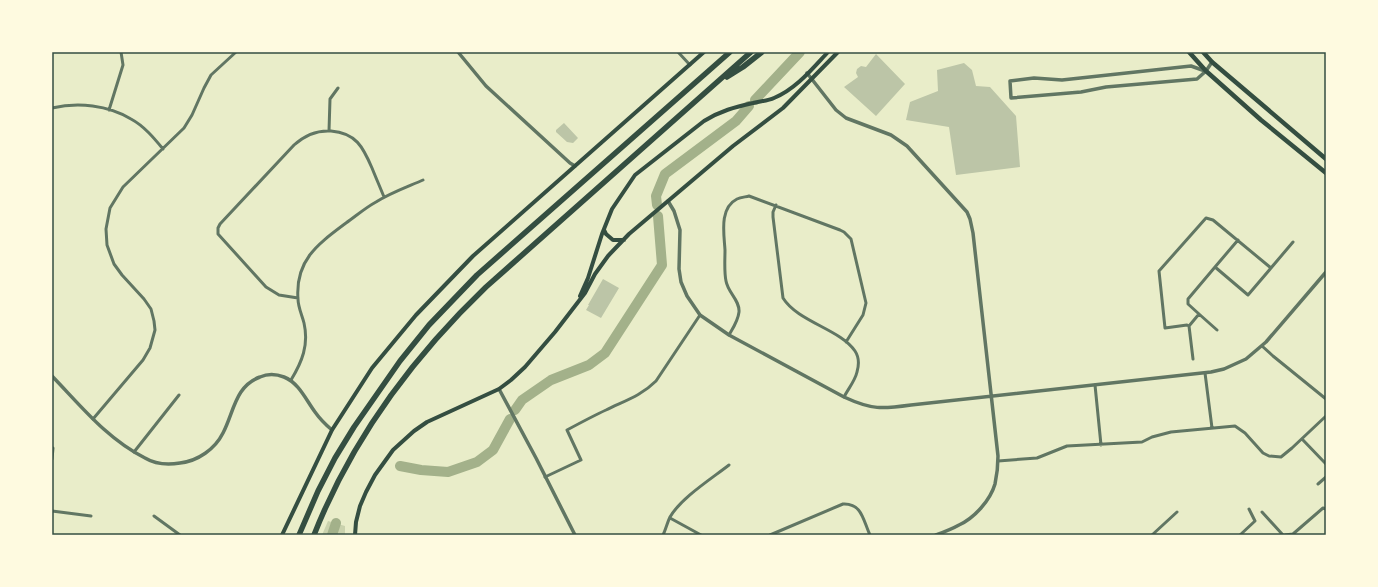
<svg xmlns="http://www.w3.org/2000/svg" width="1378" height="587" viewBox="0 0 1378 587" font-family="'Times New Roman',serif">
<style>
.green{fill:#cad2ad}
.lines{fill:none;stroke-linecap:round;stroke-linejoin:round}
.river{stroke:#a3b18a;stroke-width:10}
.building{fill:#bcc5a7}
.minor{stroke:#617663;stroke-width:3}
.tertiary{stroke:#617663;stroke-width:3.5}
.secondary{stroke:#344e41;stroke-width:4}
.primary{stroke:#344e41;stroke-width:4.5}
.motorway{stroke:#344e41;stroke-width:5.5}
.neatline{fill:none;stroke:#344e41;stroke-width:1.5}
</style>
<rect width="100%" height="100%" fill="#e9edc9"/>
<!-- green -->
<path class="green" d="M328 521 345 526V535H322Z"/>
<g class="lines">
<!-- river -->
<path class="river" d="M755 100 800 52
M657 205 656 196 665 174 736 121 749 106
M515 410 522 400 551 380 589 365 605 353 662 265 658 216
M400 466 421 470 448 472 477 462 493 450 510 419
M332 535 336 523"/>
</g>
<!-- building -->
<path class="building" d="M876 54 905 84 876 116 844 87 858 77 856 73 857 69 861 66 866 67Z
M964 63 972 70 976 86 990 87 1016 116 1020 167 956 175 949 127 906 120 910 102 938 91 937 70Z
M564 123 578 138 573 143 567 142 556 132V130Z
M603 279 619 288 601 318 586 310 589 305H588Z"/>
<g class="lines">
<!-- minor -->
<path class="minor" d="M678 52 690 65
M52 108C78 102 108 105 131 119 144 126 154 138 163 149
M109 110 123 65 121 52
M329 131 330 99 338 88
M776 205 773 212V217L783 298C798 322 840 329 855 351 859 357 859 365 857 372 855 381 848 389 844 397
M1215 267 1238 240
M1271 268 1293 242
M298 298 279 295 266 287 218 234V228L220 224 294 145C305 135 316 130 331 131 356 133 363 147 372 168 376 178 380 187 384 197
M1189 326 1187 325 1165 328 1159 271 1206 218 1213 220 1271 268 1248 295 1215 267 1188 299V304L1199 314
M729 335C733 328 738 321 739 312 740 300 728 293 726 281 724 271 725 260 725 250 724 234 719 208 737 199 741 197 746 197 749 196L840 230 844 232 851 239 866 303 863 315 846 342
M1262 346 1273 356 1326 399
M1193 359 1189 326 1199 314 1217 330
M1205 373 1212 428
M291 380C302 362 309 345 304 323 302 315 298 307 298 299 295 260 318 244 346 223 356 216 365 208 376 202 390 193 407 187 423 180
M1095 385 1101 445
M93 419 143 360 150 348 155 330 154 321 151 309 144 299 122 275 114 264 107 245 106 229 110 208 123 187 184 128 192 115 204 88 211 75 236 52
M1302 439 1326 464
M134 452 179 395
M52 459 53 448
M998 461 1037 458 1067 446 1142 442 1152 437 1171 432 1235 426 1245 433 1263 453 1269 456 1281 457 1292 448 1326 416
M545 477 581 460 567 430C580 423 593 416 606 410 624 401 641 396 656 381L700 315
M1318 484 1326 477
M52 511 91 516
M1262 512 1283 535
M154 516 180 535
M670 518 701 535
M663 535C666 529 667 523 670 517 681 498 711 479 729 465
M770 535 843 504C862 503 863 520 870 535
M1152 535 1177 512
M1240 535 1255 521 1249 509
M1285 535 1293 534 1323 508 1326 509"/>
<!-- tertiary -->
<path class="tertiary" d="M458 52 486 86 570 163 575 166
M1205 71 1191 66 1062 80 1034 78 1010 81 1011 98 1081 92 1106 87 1197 79 1206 71 1212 62
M807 73 836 110 846 118 891 135 907 146 967 212 970 219 973 233 998 456C998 466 997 475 995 484 990 501 974 518 959 525 952 529 944 532 936 535
M668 201 674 211 680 230 679 269 681 282 687 296 700 315 729 335 844 397C872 410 882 409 911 405L1211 372 1224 369 1246 359 1266 342 1326 272
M52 376C81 406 107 439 145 458 155 464 168 465 180 463 198 461 215 449 223 433 234 412 235 386 260 377 267 374 276 374 284 377 299 383 306 400 315 412 320 419 326 425 332 430
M499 389 536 458 575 535"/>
<!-- secondary -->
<path class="secondary" d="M604 230 606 234 613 240H624
M580 296 588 278 602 234 612 209 635 175 704 121C720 111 735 107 753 103 760 101 768 101 774 98 796 89 812 69 828 52
M282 535 332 430 372 368 416 315 473 256 704 52
M355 535 356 522 360 506 366 492 375 475 393 450 414 431 427 422 499 389 511 380 525 367 555 332 585 293 595 274 608 256 629 234 733 146 783 108 838 52"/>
<!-- primary -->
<path class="primary" d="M1189 52 1206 71 1261 120 1326 173
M1203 52 1212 62 1326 159"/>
<!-- motorway -->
<path class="motorway" d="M727 77 743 67 762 52
M299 535 318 491 335 458 354 427 400 361 429 325 477 275 730 52
M314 535C351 441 413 357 486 287L751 52"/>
</g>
<!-- border -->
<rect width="1378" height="587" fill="none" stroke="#fefae0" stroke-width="106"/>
<rect x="53" y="53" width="1272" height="481" class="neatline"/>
</svg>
